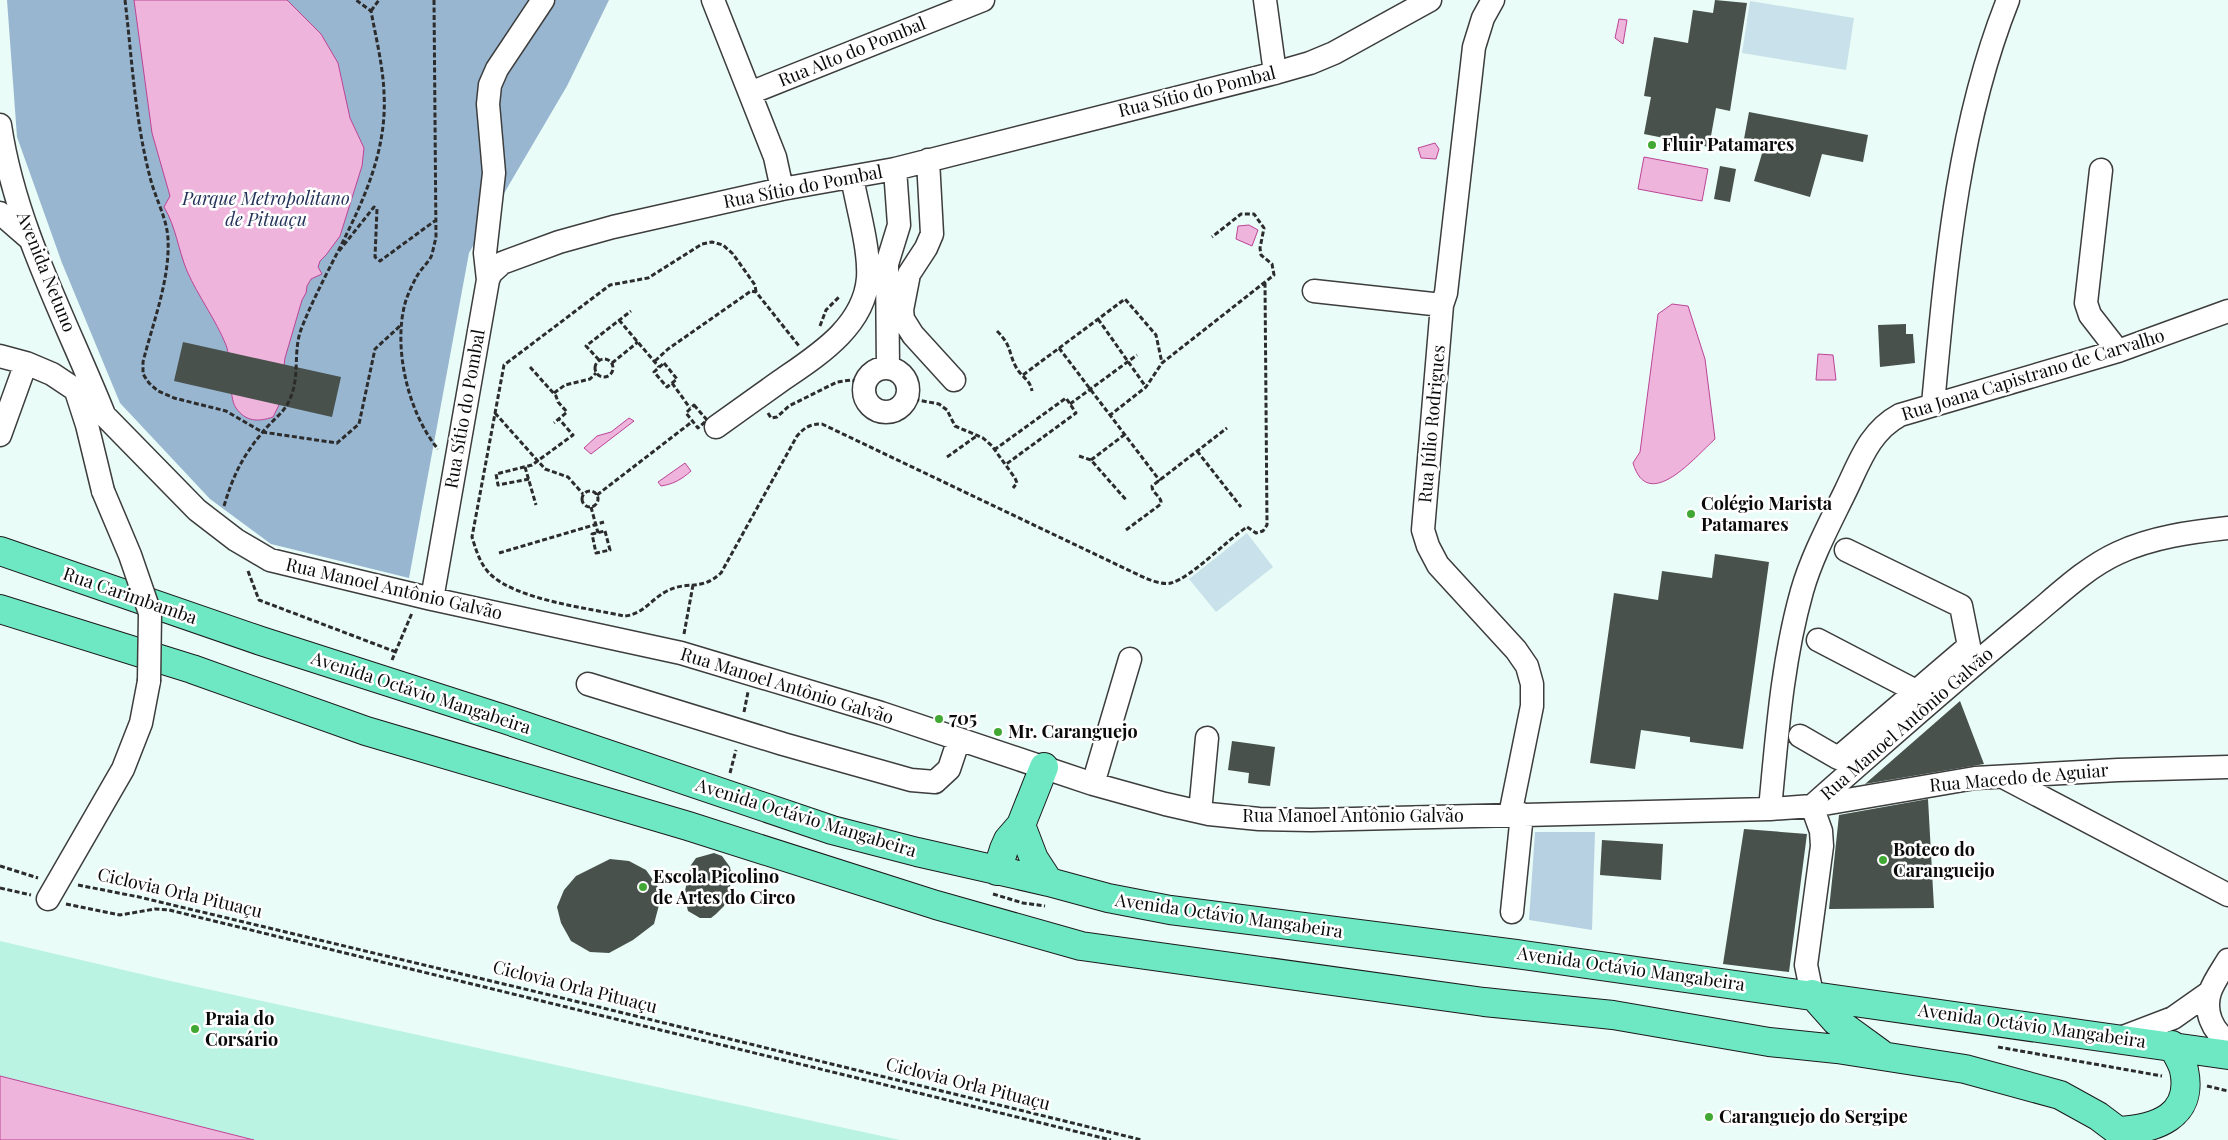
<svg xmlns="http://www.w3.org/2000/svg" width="2228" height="1140" viewBox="0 0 2228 1140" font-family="'Playfair Display',serif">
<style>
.green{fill:#b8d1e2}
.forest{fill:#99b6d1}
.sand{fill:#bbf3e2}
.pitch{fill:#c8e1ea}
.water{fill:#eeb4dc;stroke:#bc4495}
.building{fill:#48514b}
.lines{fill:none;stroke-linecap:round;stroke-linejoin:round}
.minor-casing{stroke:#3d3d3d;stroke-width:25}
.major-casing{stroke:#1b1b1b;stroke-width:30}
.path{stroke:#2c2c2c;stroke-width:3;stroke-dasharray:5 2.5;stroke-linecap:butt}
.minor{stroke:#fff;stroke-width:22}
.major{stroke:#6ee8c2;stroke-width:28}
.minor-bridge-casing{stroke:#3d3d3d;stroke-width:25;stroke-linecap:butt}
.minor-bridge{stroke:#fff;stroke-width:22}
.poi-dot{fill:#41a933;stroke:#fff;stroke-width:2}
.labels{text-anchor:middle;stroke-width:5;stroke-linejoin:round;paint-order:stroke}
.street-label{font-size:18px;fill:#0a0a0a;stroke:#fff}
.poi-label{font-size:18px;font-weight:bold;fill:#0a0a0a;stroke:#fff;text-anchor:start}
.park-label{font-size:18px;font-style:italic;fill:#233259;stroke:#fff}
</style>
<rect width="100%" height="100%" fill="#e9fcf7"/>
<!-- green -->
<path class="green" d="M1535 832H1595L1592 930 1529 920Z"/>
<!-- forest -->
<path class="forest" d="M7 0H609L567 86 469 253 409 578 271 544 210 499 120 403 62 263 17 137Z"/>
<!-- sand -->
<path class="sand" d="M0 941 175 982 900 1140H254L0 1076Z"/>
<!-- pitch -->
<path class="pitch" d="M1750 1 1854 18 1846 70 1742 53Z
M1247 533 1273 567 1216 612 1189 579Z"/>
<!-- water -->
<path class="water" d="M134 0H287L321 34 338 63 350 118 364 148 362 166 340 236 326 255 320 261 318 267 322 274 311 279 307 286 306 293 302 300 285 358 279 405 273 417C258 422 246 422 236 408 228 397 232 360 226 345 216 320 198 296 187 271 178 249 176 227 164 207L170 196 152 133Z
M1619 19 1627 20 1623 44 1615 38Z
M1435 143 1439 149 1436 159 1421 158 1418 148Z
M1644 157 1708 169 1702 201 1638 189Z
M1249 225 1258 230 1252 246 1236 239 1238 226Z
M1672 304 1688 306 1705 359 1715 439C1695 457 1648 514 1633 463L1640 452 1658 314Z
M1818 354 1833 355 1836 380H1816Z
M629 418 634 421 591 454 584 448 597 436 611 432Z
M685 463 691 471C682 479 674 484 661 486L658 482Z
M0 1076 254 1140H0Z"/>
<!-- building -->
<path class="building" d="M1715 0 1747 3 1730 111 1716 108 1709 147 1644 134 1651 97 1644 96 1654 37 1688 43 1693 10 1713 13Z
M1749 112 1868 135 1863 162 1822 154 1810 197 1754 181 1765 143 1744 139Z
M1720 166 1736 169 1730 202 1714 199Z
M1906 324V334H1913L1915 363 1880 367 1878 325Z
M183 342 341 377 332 417 174 381Z
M1715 554 1769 562 1743 749 1690 742V737L1641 730 1635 769 1590 763 1614 593 1658 600 1662 571 1712 578Z
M1960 701 1984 764 1865 784Z
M1232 741 1275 747 1270 786 1248 783 1249 773 1228 770Z
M1928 799 1934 908 1829 909 1839 815Z
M1744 829 1807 834 1789 972 1723 964Z
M1602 840 1663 844 1661 880 1600 875Z
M714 853 722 856 730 867 732 878 729 891 724 906 716 914 711 918H700L688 911 684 895 691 865 696 858Z
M610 859 629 861 646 870 658 887 659 905 654 924 633 940 609 953 590 952 571 941 561 923 557 907 564 890 576 876Z"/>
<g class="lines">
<defs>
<path id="minor" d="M713 0 775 157 782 189
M1265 0 1275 73
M1493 0 1483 18 1474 47 1446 293 1442 305 1423 530 1428 546 1438 565 1516 650 1527 666 1532 684V706L1510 815
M750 93 983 0
M0 125C15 226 65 318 103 412
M928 160 932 234 926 248 909 274 902 310 903 319 913 335 954 380
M2101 170 2086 303 2090 315 2118 351
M0 213 30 239
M488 280 485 253 494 173 488 104 490 85 497 69 543 0
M1314 291 1442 305
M0 356 26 363 52 374 76 390 104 415 197 510 236 540 270 560 432 599 681 653 881 713 1093 784 1165 804 1209 814 1259 819 1311 820 1770 809 1812 806 1975 778 2118 770 2228 767
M888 368 887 264 899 225 895 169
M864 390a22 22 0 1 1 44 0a22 22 0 1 1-44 0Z
M76 391 87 425 103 491
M1933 404C1946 267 1957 128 2008 0
M716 427C737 412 758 397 779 382 815 357 864 328 868 278 870 249 857 206 852 177
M0 435 26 363
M432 599 488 280 491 273 502 263 559 242 613 227 782 189 895 169 1275 73 1310 63 1334 53 1430 0
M1818 640 1916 691 1925 702
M588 684 783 744 911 780 935 782 949 769 959 739
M1800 736 1838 758 1969 646 1961 606 1846 550
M2005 778 2228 895
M1093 784 1130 659
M1812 806C1882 744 1952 682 2024 623 2054 599 2083 569 2118 553 2152 537 2191 532 2228 528
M1812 806 1821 831 1822 846 1806 965 1812 994
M1770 809C1777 736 1782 662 1802 591 1812 556 1830 523 1846 490 1860 461 1870 431 1900 415L2118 351 2228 311
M1200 812 1207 738
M48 899 123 769 141 723 149 681
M1512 912 1522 814
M2228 960C2222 970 2214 981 2210 992 2204 1011 2212 1031 2228 1041
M2118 1039 2173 1018 2210 992"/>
<path id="major" d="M0 551 261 641 504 719 832 830 917 852 1049 882 1108 898 1170 910 1516 954 2228 1055
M0 609 192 669 366 731 688 826 936 905 1081 946 1484 1002 1613 1015 1769 1042 1837 1049 1965 1069 2060 1095 2098 1116 2118 1131 2136 1140
M1021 825 1034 859 1049 882
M997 871 1004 849 1008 840 1021 825 1044 767
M1812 994 1836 1021 1880 1053
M2118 1131C2155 1129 2194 1117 2184 1070 2182 1062 2176 1053 2172 1045"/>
</defs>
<!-- minor casing -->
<use href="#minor" class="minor-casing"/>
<!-- major casing -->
<use href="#major" class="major-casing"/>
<!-- path -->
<path class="path" d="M125 0C132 59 135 120 150 177 155 198 167 218 168 239 170 280 153 322 143 362V374L149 383 158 391 174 398 226 411 262 432 337 443 359 424 375 349 401 325
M434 0 436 238C434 244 433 252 431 257 427 264 421 269 417 276 413 283 409 292 406 300 392 346 408 413 438 449
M371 11 379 0
M339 251 374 207 377 209 375 257 380 261 436 220
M756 292 755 285 733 254 723 245 712 242 702 244 648 278 610 285 504 365 472 537C476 550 480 564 490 574 517 600 588 608 624 616 643 615 651 599 667 591 688 580 700 592 721 573L797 436C805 427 810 424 822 424L1145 578C1153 581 1163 585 1171 583 1191 578 1227 540 1247 527L1256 533 1263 531 1267 525 1265 282
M1098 319 1146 387
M619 320 659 367
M820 326 826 310 840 296
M997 331C1012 346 1008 352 1016 367 1021 377 1030 379 1032 391
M1059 348 1160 481
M595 368a9 9 0 1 1 18 0a9 9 0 1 1-18 0Z
M599 360 586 346 631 311
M655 361 668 349 751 291 756 292 799 346
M612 363 638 342
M664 363 677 379 667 387 654 372Z
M530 367 556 396 558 402 567 412 554 423
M1023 375 1125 299 1156 335 1162 363
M672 383 690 408
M554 393 565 385 590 379 596 373
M907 398 939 404 947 410 955 426 983 438 992 446 1015 478 1017 483 1013 488
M1070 404 1137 355
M694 405 707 420 698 428 686 413Z
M495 413 545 469 568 477 583 494
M768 413 771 418 777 417 789 406 837 382 851 380 865 383
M1109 416 1146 387 1162 363 1274 275 1272 264 1261 255 1260 248 1264 228 1254 214H1241L1212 237
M994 450 1066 398 1076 413 1005 465
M1197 451 1241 507
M1079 456 1091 460 1127 501
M947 457 978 435
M1091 460 1124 435
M525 467 536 505
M529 479 498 485 496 474 532 465 573 435 559 419
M582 499a8 8 0 1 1 16 0a8 8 0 1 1-16 0Z
M597 495 693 421
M224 506C233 476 242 457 262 433 270 422 284 413 289 401 301 377 292 351 302 327 332 251 389 180 384 93 383 66 376 38 371 11L356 0
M591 507 598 533
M1126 530 1161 504C1162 496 1152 494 1152 486L1227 428
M605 531 610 550 596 553 592 534Z
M499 553 604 522
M248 571 259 600 396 652
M684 634 693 585
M392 660 412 613
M744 712 748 692
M730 773 736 750
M0 866 38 878
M78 885 139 897 554 996 1142 1140
M0 888 31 895
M993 894 1023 903 1045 906
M66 904 120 915 155 909 169 910 1111 1140
M1998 1047 2162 1076
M2207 1086 2228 1091"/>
<!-- minor -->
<use href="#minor" class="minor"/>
<!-- major -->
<use href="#major" class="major"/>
<defs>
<path id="minor-bridge" d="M103 491 130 555 150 613 149 681"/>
</defs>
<!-- minor-bridge casing -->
<use href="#minor-bridge" class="minor-bridge-casing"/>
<!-- minor-bridge -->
<use href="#minor-bridge" class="minor-bridge"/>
</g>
<!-- markers -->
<g class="poi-dot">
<circle cx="1652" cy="145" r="5"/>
<circle cx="1691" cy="514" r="5"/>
<circle cx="939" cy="719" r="5"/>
<circle cx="998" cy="732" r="5"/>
<circle cx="1883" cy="860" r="5"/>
<circle cx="643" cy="887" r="5"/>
<circle cx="195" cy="1029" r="5"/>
<circle cx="1709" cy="1117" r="5"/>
</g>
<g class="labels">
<!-- street labels -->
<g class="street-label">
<text transform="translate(852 52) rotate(-22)" y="6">Rua Alto do Pombal</text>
<text transform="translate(1197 92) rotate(-14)" y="6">Rua Sítio do Pombal</text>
<text transform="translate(803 187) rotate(-11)" y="6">Rua Sítio do Pombal</text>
<text transform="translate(46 272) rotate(68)" y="6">Avenida Netuno</text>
<text transform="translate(2033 375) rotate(-17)" y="6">Rua Joana Capistrano de Carvalho</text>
<text transform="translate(465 409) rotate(-80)" y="6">Rua Sítio do Pombal</text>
<text transform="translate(1432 424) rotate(-85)" y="6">Rua Júlio Rodrigues</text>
<text transform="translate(394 589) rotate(13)" y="6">Rua Manoel Antônio Galvão</text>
<text transform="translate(130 596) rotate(19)" y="6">Rua Carimbamba</text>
<text transform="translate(787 686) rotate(17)" y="6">Rua Manoel Antônio Galvão</text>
<text transform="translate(421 693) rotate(18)" y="6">Avenida Octávio Mangabeira</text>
<text transform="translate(1907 724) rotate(-41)" y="6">Rua Manoel Antônio Galvão</text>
<text transform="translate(2019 778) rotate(-5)" y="6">Rua Macedo de Aguiar</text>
<text x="1353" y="822">Rua Manoel Antônio Galvão</text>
<text transform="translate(806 818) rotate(17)" y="6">Avenida Octávio Mangabeira</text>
<text transform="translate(180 893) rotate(13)" y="6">Ciclovia Orla Pituaçu</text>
<text transform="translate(1229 916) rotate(8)" y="6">Avenida Octávio Mangabeira</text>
<text transform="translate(1631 969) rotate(8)" y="6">Avenida Octávio Mangabeira</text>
<text transform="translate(575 987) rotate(14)" y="6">Ciclovia Orla Pituaçu</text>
<text transform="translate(2032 1026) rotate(8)" y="6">Avenida Octávio Mangabeira</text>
<text transform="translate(968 1084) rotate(14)" y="6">Ciclovia Orla Pituaçu</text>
</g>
<!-- poi labels -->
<g class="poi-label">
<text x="1662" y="151">Fluir Patamares</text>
<text x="1701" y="510">Colégio Marista<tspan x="1701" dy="21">Patamares</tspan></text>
<text x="949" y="725">705</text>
<text x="1008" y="738">Mr. Caranguejo</text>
<text x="1893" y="856">Boteco do<tspan x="1893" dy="21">Carangueijo</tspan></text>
<text x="653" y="883">Escola Picolino<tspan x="653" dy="21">de Artes do Circo</tspan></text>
<text x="205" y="1025">Praia do<tspan x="205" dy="21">Corsário</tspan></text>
<text x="1719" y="1123">Caranguejo do Sergipe</text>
</g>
<!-- park labels -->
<g class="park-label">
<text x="266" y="205">Parque Metropolitano<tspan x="266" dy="21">de Pituaçu</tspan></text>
</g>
</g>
</svg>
